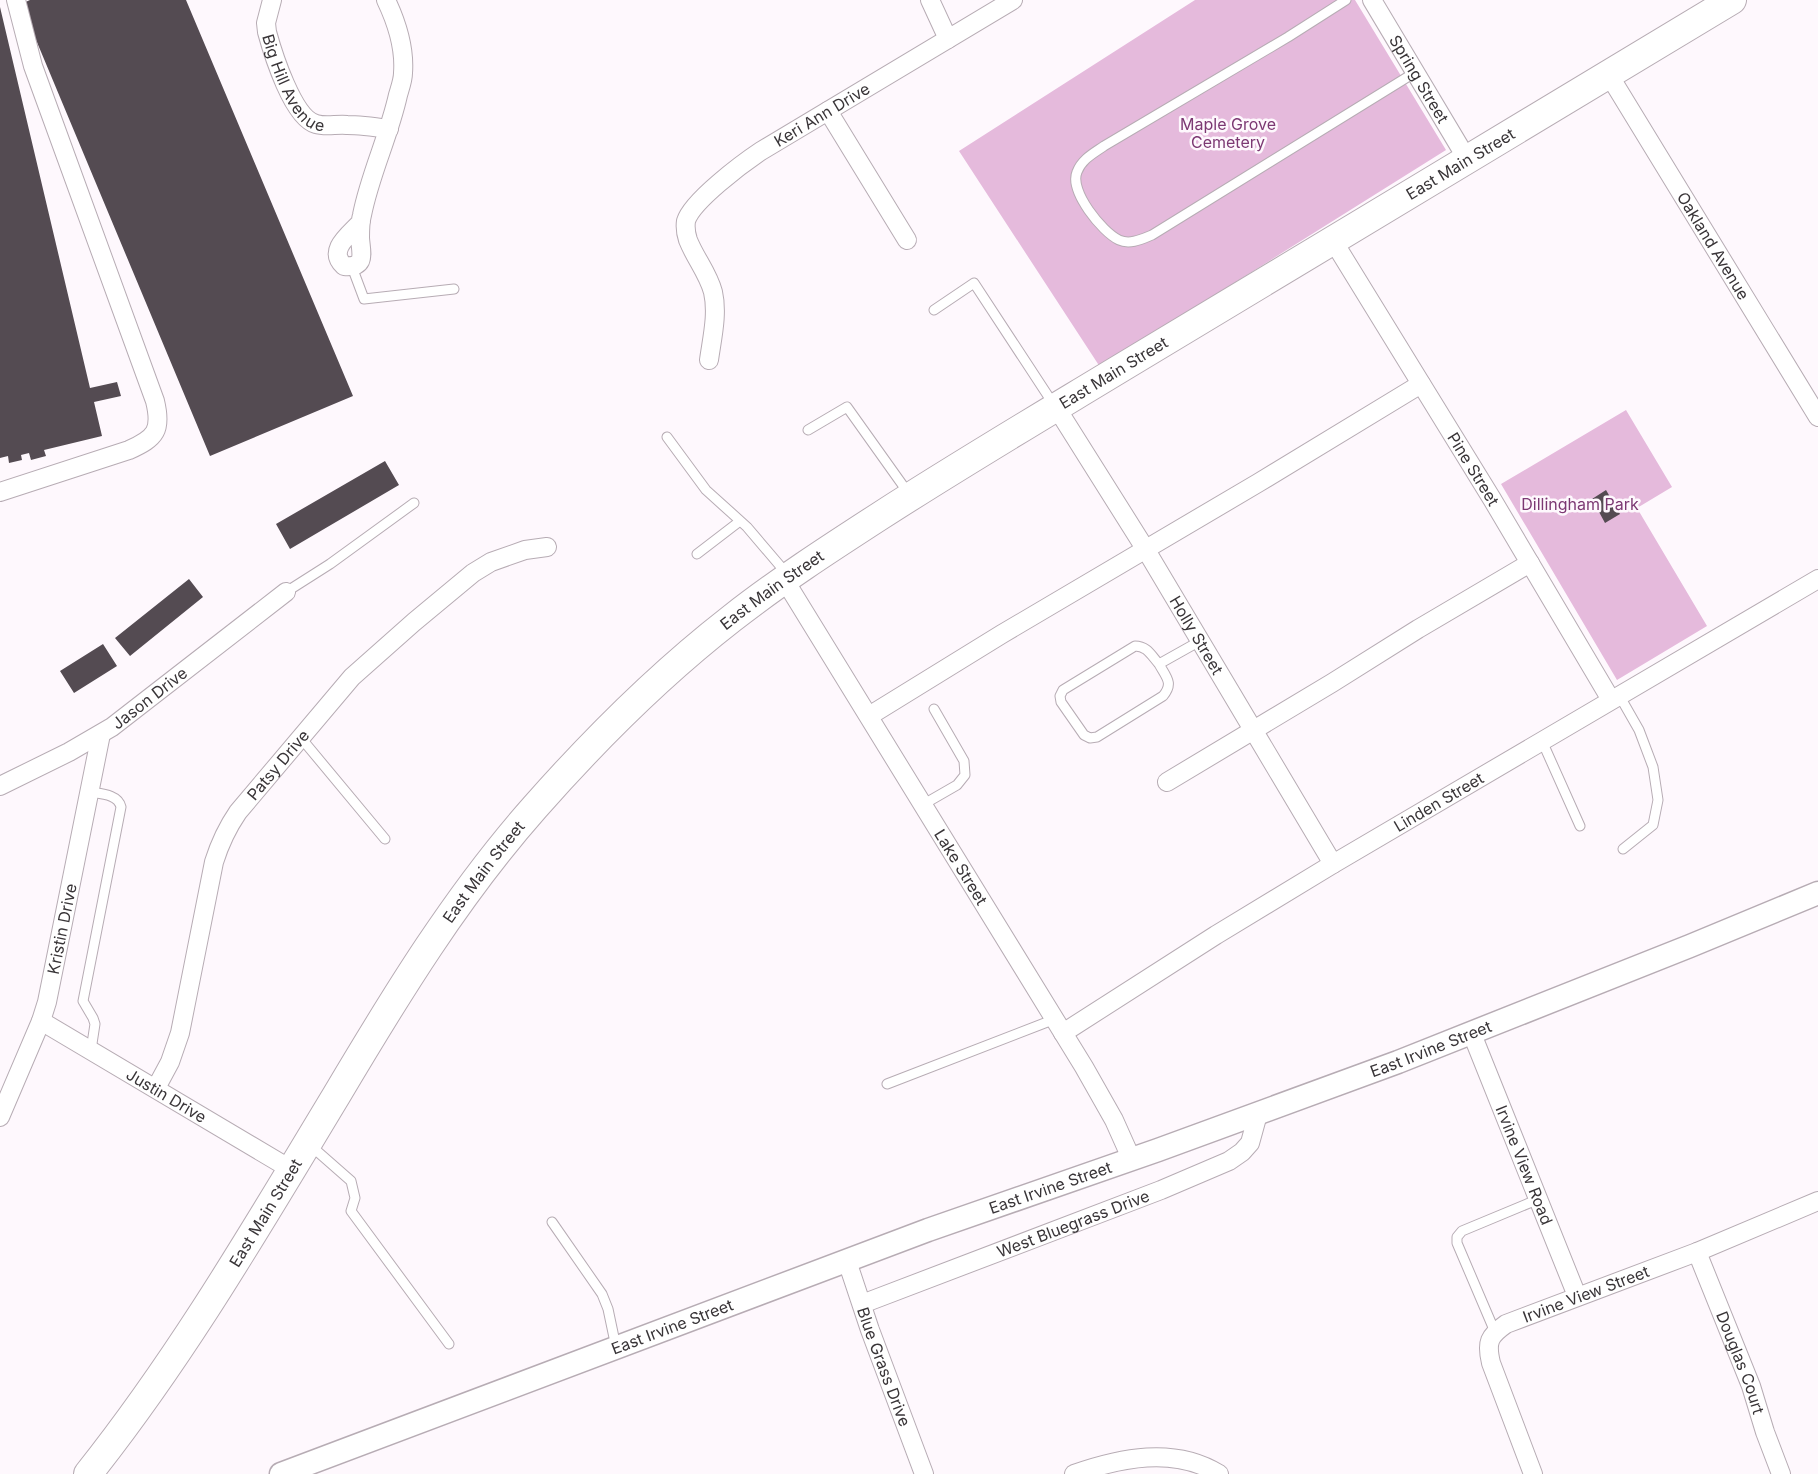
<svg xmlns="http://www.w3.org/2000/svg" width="1818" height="1474" viewBox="0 0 1818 1474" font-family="Inter,sans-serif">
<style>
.green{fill:#e5badc}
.building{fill:#544b52}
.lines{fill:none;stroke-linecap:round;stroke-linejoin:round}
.service-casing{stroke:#b7acb4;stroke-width:11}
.minor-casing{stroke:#b7acb4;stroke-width:20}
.tertiary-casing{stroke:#b7acb4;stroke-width:25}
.primary-casing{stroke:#b7acb4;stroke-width:30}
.service{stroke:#fff;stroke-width:9}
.minor{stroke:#fff;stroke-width:18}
.tertiary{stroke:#fff;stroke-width:22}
.primary{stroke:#fff;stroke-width:28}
.labels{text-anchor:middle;stroke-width:5;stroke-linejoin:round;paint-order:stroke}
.street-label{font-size:16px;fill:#393538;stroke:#fef8fd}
.park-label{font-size:16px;fill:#7c3873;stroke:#fef8fd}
</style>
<rect width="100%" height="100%" fill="#fef8fd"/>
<!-- green -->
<path class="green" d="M1195 0H1355L1446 150 1100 367 959 151Z
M1626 410 1672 487 1637 508 1707 626 1617 680 1501 484Z"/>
<!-- building -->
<path class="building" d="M30 0H186L353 396 210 456 21 4Z
M0 7 90 388 117 382 121 396 94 402 102 436 44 450 46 456 31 460 29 453 21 455 22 460 9 463 8 456 0 458Z
M385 461 399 485 290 549 276 524Z
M1606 490 1620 514 1605 523 1592 499Z
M189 579 203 597 130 656 115 638Z
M103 644 117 666 74 693 60 671Z"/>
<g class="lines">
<defs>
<path id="service" d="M1346 0 1288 37 1104 146C1094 153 1082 159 1077 172 1069 191 1102 232 1119 240 1130 245 1142 239 1152 235L1414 73
M352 267 364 299 454 289
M934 310 974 283 1054 405
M808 430 847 407 909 494
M667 437 706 490 747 527 787 574
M697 554 740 521
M286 592 330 564 414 503
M1159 664C1151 655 1147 646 1135 646L1063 690 1060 696 1061 702 1084 735 1090 738 1097 737 1163 696C1174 683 1166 677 1159 664L1200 641
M1619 695 1639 730 1653 767 1658 800 1653 825 1623 849
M301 738 385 839
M1542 741 1580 826
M89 792C101 794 118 794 121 807L83 1001 93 1018 95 1024 91 1050
M924 804 957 785 965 775 964 761 934 709
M887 1084 1055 1019
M310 1145 351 1181 355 1198 351 1211 449 1344
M552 1222 602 1294 608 1309 616 1347
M1495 1332 1457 1243V1237L1462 1231 1539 1199"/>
<g id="minor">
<path id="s1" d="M272 0 266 23 267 32C273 54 293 118 316 124 325 127 337 124 347 125 361 125 375 127 389 129"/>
<path d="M930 0 948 39"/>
<path id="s2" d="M1372 0 1467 159"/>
<path id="s3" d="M1609 75 1818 417"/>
<path d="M828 111 907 240"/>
<path d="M361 222C349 235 327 250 344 266 367 268 361 253 360 238 360 231 360 222 362 215 370 174 389 136 398 95 400 88 403 80 403 73 405 47 397 23 386 0"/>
<path id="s4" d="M1332 239 1492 499 1611 700"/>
<path id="s5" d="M709 360C712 338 718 314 713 292 708 273 695 258 688 240 686 234 685 228 686 221 692 201 743 163 761 151L1013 0"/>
<path id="s6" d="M1056 407 1146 550 1333 864"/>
<path d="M0 492 129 450C156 438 162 430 155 401L33 66 16 0"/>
<path id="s7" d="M784 579 1084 1067 1114 1120 1131 1158"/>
<path d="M869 716 1002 634 1258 483 1421 384"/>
<path d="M1167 782 1332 683 1418 629 1530 563"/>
<path id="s8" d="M0 786 69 752 112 727 286 592"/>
<path id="s9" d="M41 1021 292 1170"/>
<path id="s10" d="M1063 1033 1216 935 1333 864 1818 579"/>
<path id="s11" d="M1472 1034 1577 1296"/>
<path id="s12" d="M156 1088 170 1062 180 1033 214 862C220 843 227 828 238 812L352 677 414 622 473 573 491 562 525 550 547 547"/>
<path id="s13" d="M0 1117 41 1021 47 1002 101 734"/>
<path id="s14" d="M1697 1252 1751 1386 1765 1432 1781 1474"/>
<path id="s15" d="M847 1261 870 1330 924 1474"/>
<path id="s16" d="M862 1304 1161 1190 1229 1161 1242 1152 1250 1143 1258 1114"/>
<path d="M1074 1474C1120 1458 1174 1446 1219 1474"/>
<path id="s17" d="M1533 1474 1491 1363C1486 1342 1489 1336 1506 1324L1697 1252 1818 1201"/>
</g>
<g id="tertiary">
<path id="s18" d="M281 1474 928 1230 1158 1150 1398 1062 1690 946 1818 893"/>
</g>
<g id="primary">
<path id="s19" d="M88 1474C182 1356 258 1225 336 1096 396 995 457 895 535 807 595 739 659 675 731 619 778 582 829 549 880 516 959 465 1040 417 1121 368 1324 244 1529 124 1732 0"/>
</g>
</defs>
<!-- service casing -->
<use href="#service" class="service-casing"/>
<!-- minor casing -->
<use href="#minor" class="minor-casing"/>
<!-- tertiary casing -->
<use href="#tertiary" class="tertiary-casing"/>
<!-- primary casing -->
<use href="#primary" class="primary-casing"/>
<!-- service -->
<use href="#service" class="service"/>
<!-- minor -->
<use href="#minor" class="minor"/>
<!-- tertiary -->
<use href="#tertiary" class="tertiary"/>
<!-- primary -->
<use href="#primary" class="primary"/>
</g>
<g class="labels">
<!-- street labels -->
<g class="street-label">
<text dy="6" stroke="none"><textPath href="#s1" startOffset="92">Big Hill Avenue</textPath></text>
<text dy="6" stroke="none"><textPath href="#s2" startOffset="92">Spring Street</textPath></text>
<text dy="6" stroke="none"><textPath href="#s5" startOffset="320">Keri Ann Drive</textPath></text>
<text dy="6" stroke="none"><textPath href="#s19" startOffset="1936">East Main Street</textPath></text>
<text dy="6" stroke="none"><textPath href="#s3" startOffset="200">Oakland Avenue</textPath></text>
<text dy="6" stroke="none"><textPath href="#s19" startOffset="1531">East Main Street</textPath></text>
<text dy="6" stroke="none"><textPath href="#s4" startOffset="270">Pine Street</textPath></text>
<text dy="6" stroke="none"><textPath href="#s19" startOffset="1126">East Main Street</textPath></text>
<text dy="6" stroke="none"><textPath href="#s6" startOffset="268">Holly Street</textPath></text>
<text dy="6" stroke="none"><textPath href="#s8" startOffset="174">Jason Drive</textPath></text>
<text dy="6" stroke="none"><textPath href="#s12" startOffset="352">Patsy Drive</textPath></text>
<text dy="6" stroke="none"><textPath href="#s10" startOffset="441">Linden Street</textPath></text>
<text dy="6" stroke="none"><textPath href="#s7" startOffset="338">Lake Street</textPath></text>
<text dy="6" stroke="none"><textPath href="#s19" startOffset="721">East Main Street</textPath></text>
<text dy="6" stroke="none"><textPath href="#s13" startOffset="199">Kristin Drive</textPath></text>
<text dy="6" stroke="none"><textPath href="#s18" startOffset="1226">East Irvine Street</textPath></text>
<text dy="6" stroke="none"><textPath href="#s9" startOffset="146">Justin Drive</textPath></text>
<text dy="6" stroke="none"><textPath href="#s11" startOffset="141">Irvine View Road</textPath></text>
<text dy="6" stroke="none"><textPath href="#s18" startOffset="821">East Irvine Street</textPath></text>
<text dy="6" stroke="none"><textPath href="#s19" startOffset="316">East Main Street</textPath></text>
<text dy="6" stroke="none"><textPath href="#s16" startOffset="226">West Bluegrass Drive</textPath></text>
<text dy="6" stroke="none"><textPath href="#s17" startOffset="250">Irvine View Street</textPath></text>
<text dy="6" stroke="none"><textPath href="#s18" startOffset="418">East Irvine Street</textPath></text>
<text dy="6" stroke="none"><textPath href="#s14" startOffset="119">Douglas Court</textPath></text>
<text dy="6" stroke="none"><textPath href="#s15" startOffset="112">Blue Grass Drive</textPath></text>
</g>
<!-- park labels -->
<g class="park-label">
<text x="1228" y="130">Maple Grove<tspan x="1228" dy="18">Cemetery</tspan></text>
<text x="1580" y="510">Dillingham Park</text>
</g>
</g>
</svg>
